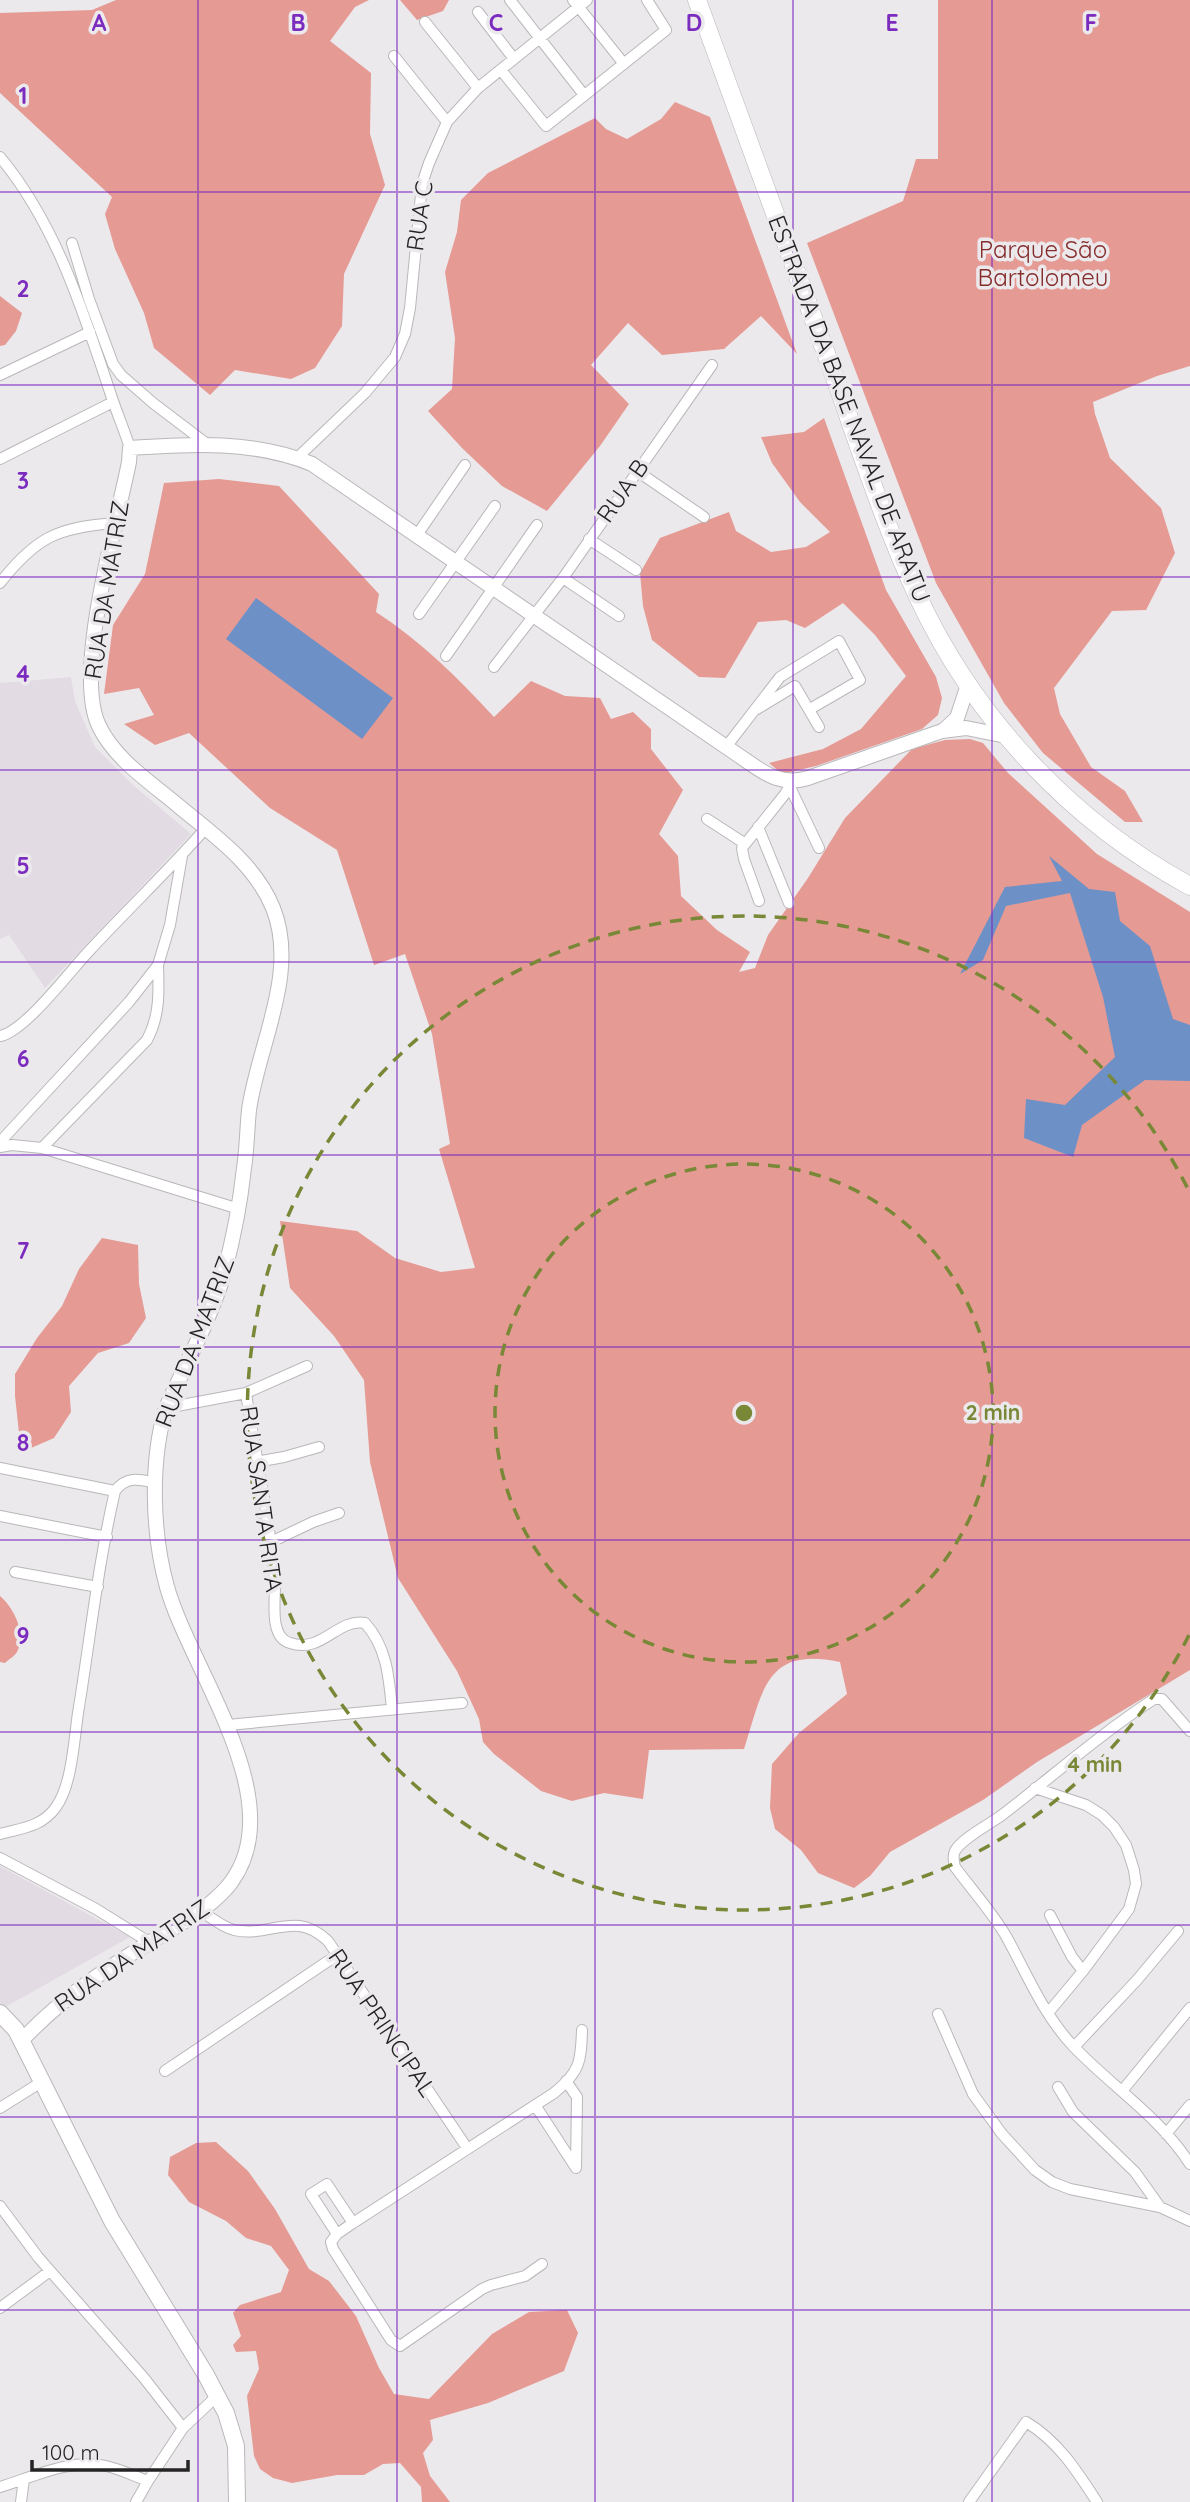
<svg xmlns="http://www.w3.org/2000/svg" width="1190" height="2502" viewBox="0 0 1190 2502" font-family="Quicksand,sans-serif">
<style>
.built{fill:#e3dbe4}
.forest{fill:#e59a94}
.water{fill:#6d91c7}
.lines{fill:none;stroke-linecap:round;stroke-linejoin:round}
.minor-casing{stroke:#bab7ba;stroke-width:12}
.tertiary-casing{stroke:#bab7ba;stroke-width:16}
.secondary-casing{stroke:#bab7ba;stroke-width:18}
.primary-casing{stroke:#bab7ba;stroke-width:19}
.minor{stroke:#fff;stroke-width:10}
.tertiary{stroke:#fff;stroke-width:14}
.secondary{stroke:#fff;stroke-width:16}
.primary{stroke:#fff;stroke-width:18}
.grid{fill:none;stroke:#7b2cbf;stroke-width:2;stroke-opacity:0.55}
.ring{fill:none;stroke:#788836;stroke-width:3.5;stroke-dasharray:12 9}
.labels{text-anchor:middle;stroke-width:7;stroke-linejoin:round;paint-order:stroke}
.street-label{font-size:24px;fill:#252425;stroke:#ece9ed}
.park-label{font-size:24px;fill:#852c2b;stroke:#ece9ed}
.grid-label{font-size:23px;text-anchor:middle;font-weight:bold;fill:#7b2cbf;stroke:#ece9ed;stroke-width:7;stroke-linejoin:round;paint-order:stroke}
.centre{fill:#788836;stroke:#ece9ed;stroke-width:3.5}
.ring-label{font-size:21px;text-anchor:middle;font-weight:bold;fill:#788836;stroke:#ece9ed;stroke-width:7;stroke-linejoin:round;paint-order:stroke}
</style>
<rect width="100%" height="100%" fill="#ece9ed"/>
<!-- built -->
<path class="built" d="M71 677 75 701 95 747 133 785 191 834 45 988 9 935 0 939V683Z
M0 1866 130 1937 0 2010Z"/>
<!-- forest -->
<path class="forest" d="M116 0H369L355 7 330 41 371 73 370 134 385 185 344 274 342 326 315 368 291 379 235 370 210 395 154 348 144 313 115 249 105 214 112 197 0 93V13L92 10Z
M400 0H449L443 11 417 20Z
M938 0H1190V366L1157 376 1093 402 1095 414 1110 458 1161 508 1175 553 1146 610 1112 611 1054 688 1060 714 1091 767 1125 791 1143 822H1125L1043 753 1004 703 936 583 807 243 903 201 916 159H938Z
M675 102 710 117 797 354 761 316 724 349 662 355 628 323 591 365 629 404 600 446 547 511 502 486 462 448 428 411 452 389 455 338 445 272 457 232 461 200 488 173 595 118 606 129 627 139 661 119Z
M0 296 22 313 16 331 5 345 0 346Z
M824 418 886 590 936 677 942 698 938 715 922 729 816 766 782 774 769 763 823 749 861 729 906 676 875 635 843 603 805 628 786 620 758 622 725 678 699 677 652 640 643 606 640 573 660 538 729 512 736 531 771 552 806 547 830 532 800 502 772 463 761 437 804 432Z
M219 479 279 486 379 594 376 612C421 641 458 678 494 717L531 681 565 696 600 698 611 719 633 712 651 729V749L683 790 659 834 678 856 681 896 717 930 750 952 739 972 755 968 768 935 808 878 845 818 912 749 945 740 970 739 983 743 1008 773 1097 854 1190 912V1670L1037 1762 983 1800 890 1852 870 1876 854 1888 818 1873 801 1850 775 1829 770 1808 772 1764 799 1733 847 1694 840 1662C765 1646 763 1691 744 1749L649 1750 643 1799 604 1793 572 1801 541 1791 494 1754 483 1742 479 1719 457 1671 398 1578 370 1462 364 1380 334 1336 290 1288 280 1221 357 1231 395 1258 441 1272 475 1268 439 1149 450 1144 432 1034 405 954 374 965 337 850 270 808 189 733 155 745 124 724 154 715 139 688 104 694 113 625 145 574 164 483Z
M102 1238 138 1245 139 1284 146 1318 129 1343 98 1353 69 1386 71 1412 54 1438 31 1448 19 1433 15 1396V1374L37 1338 62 1306 79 1269Z
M0 1596C14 1608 27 1634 17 1652 15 1656 9 1659 5 1663L0 1662Z
M216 2142 248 2171 275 2209 309 2269 329 2281 356 2316 379 2368 394 2394 429 2399 492 2334 529 2312 567 2310 578 2333 564 2371 488 2403 430 2420 433 2440 423 2453 430 2476 450 2502H422L421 2487 400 2463 383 2464 364 2475H337L292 2483 273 2478 260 2469 254 2456 247 2396 259 2369 256 2351 236 2352 233 2345 241 2336 233 2313 240 2305 281 2292 289 2270 271 2246 246 2238 226 2221 189 2202 168 2175 170 2157 196 2143Z"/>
<!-- water -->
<path class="water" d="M256 598 393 698 362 739 226 639Z
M1049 856 1089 889 1115 892 1120 921 1150 946 1173 1019 1190 1025V1081L1145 1080 1082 1125 1073 1157 1024 1138 1026 1099 1065 1105 1115 1057 1103 997 1070 893 1006 906 983 960 960 974 1005 887 1062 881Z"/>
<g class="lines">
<defs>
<path id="minor" d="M510 0 584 95
M573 0 624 64
M478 12 514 59
M425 22 478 88
M394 56 447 122
M501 70 546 126 666 30 647 0
M0 157C56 224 83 311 110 392 116 411 124 429 130 448
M72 243 89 299 113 364 121 375 153 403 207 444
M0 375 90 332
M297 458 365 393 395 357 405 334 410 308 422 184 429 163 447 122 478 88 587 0
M0 459 113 402
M637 471 704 517
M417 535 465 465
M589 539 636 570
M563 578 619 616
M0 583C36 537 58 527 116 523
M419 614 495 506
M446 656 537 525
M494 667 563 578 712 365
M757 709 795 686 819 727
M726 747 780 677 839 641 860 680 810 709
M790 787 819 848
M707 819 744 843
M758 827 789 903
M759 901 744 859 742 848 785 794 792 782
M1 1036C27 1029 69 972 90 950 128 909 169 870 206 828
M0 1142 129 1002 158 965 170 925 182 856
M0 1147 12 1145 42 1148 239 1209
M42 1148 147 1040C160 1016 159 991 158 965
M246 1393C255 1455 270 1517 275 1580 276 1598 268 1637 290 1643 322 1654 337 1618 365 1623 387 1647 389 1678 392 1709
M166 1408 246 1393 307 1366
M256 1462 284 1457 319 1447
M0 1468 115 1491
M0 1516 107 1537
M271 1542 313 1522 339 1513
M15 1572 98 1587
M228 1725 462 1703
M1190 1731 1162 1699H1154C1100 1734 1053 1776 1002 1815 990 1824 961 1839 955 1851 952 1856 954 1862 955 1867 972 1890 992 1912 1006 1936 1027 1974 1043 2014 1073 2046 1111 2086 1160 2117 1190 2164
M1035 1788 1086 1805 1102 1815 1114 1827 1126 1845 1134 1870 1136 1884 1129 1909 1083 1971 1048 2013
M0 1834C22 1828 42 1827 56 1807 72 1785 74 1740 78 1713 90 1640 98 1564 115 1491 126 1476 139 1479 156 1483
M0 1858 96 1909 149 1942
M201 1911C212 1918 222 1927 234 1930 271 1938 295 1909 328 1941L467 2148
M1050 1915 1072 1957 1083 1971
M938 2014 973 2094 1002 2134 1035 2170 1052 2182 1070 2189 1160 2207 1190 2221
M1074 2047 1137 1980 1178 1931
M165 2071 337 1955
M1058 2087 1073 2112 1135 2172 1160 2207
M1122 2091 1190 2008
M535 2105 576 2168 577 2097 566 2081
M0 2108 43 2081
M1166 2134 1190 2105
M0 2206 38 2257 144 2378 183 2428
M353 2223 327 2184 311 2194 337 2234 353 2223 554 2093C580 2072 581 2062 582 2030
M337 2234 331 2242 333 2249 391 2340 400 2346 482 2289 491 2285 525 2276 542 2264
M0 2308 50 2271
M0 2487C33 2477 71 2458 106 2466 120 2469 134 2476 148 2481
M21 2502 24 2479
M136 2502 148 2481 183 2428 217 2396
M969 2502 1026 2422C1058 2441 1077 2471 1097 2502"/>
<path id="tertiary" d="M943 731 957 718 968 685
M22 2040C78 1981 134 1953 201 1911 212 1902 224 1893 232 1881 291 1799 190 1669 167 1587 152 1533 150 1461 166 1408 185 1365 209 1322 223 1277 233 1241 240 1205 244 1168 247 1149 247 1129 249 1110 258 1045 299 973 273 908 255 864 216 837 181 808 153 784 115 760 99 726 73 673 117 523 129 462L130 448C191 444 254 440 312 464L738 755C762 771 778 787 808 778L942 731 966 728 1006 736"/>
<path id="secondary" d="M0 2013 16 2030 112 2221 206 2375 226 2413 236 2446 237 2502"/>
<path id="primary" d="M697 0C742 122 786 245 831 367 859 445 884 524 919 599 976 720 1072 822 1190 886"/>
</defs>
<!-- minor casing -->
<use href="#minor" class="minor-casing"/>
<!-- tertiary casing -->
<use href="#tertiary" class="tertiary-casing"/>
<!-- secondary casing -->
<use href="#secondary" class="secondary-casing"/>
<!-- primary casing -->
<use href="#primary" class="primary-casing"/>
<!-- minor -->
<use href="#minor" class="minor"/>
<!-- tertiary -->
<use href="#tertiary" class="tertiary"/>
<!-- secondary -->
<use href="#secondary" class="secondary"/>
<!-- primary -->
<use href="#primary" class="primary"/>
</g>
<!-- grid -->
<path class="grid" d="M198 0V2502M397 0V2502M595 0V2502M793 0V2502M992 0V2502M0 192H1190M0 385H1190M0 577H1190M0 770H1190M0 962H1190M0 1155H1190M0 1347H1190M0 1540H1190M0 1732H1190M0 1925H1190M0 2117H1190M0 2310H1190"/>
<!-- distance rings -->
<g class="ring">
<circle cx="744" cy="1413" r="249"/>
<path d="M1189 1635A497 497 0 1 1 1189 1191"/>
</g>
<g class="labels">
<!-- street labels -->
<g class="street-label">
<text transform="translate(420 216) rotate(-82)" y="8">RUA C</text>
<text transform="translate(849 409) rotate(69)" y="8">ESTRADA DA BASE NAVAL DE ARATU</text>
<text transform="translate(623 491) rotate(-55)" y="8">RUA B</text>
<text transform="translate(107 590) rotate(-81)" y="8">RUA DA MATRIZ</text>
<text transform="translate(195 1342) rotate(-69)" y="8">RUA DA MATRIZ</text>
<text transform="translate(261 1499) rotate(82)" y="8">RUA SANTA RITA</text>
<text transform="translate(132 1956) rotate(-34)" y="8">RUA DA MATRIZ</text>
<text transform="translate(382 2023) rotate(56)" y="8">RUA PRINCIPAL</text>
</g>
<!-- park labels -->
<g class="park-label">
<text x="1043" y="258">Parque São<tspan x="1043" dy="28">Bartolomeu</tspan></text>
</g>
</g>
<g class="grid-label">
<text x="99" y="31">A</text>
<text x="298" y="31">B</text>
<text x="496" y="31">C</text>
<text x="694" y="31">D</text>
<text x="892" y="31">E</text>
<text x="1091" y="31">F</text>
<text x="23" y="104">1</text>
<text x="23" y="297">2</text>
<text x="23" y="489">3</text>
<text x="23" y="682">4</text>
<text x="23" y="874">5</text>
<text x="23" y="1067">6</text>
<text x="23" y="1259">7</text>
<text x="23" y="1451">8</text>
<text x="23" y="1644">9</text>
</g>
<circle cx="744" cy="1413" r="10" class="centre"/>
<g class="ring-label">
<text x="993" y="1420">2 min</text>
<text x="1095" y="1772">4 min</text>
</g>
<!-- scale -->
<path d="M32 2460v10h156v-10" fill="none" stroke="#252425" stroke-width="3.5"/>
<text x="42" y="2460" font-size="21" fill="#252425" stroke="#ece9ed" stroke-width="5" paint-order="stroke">100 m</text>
</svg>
